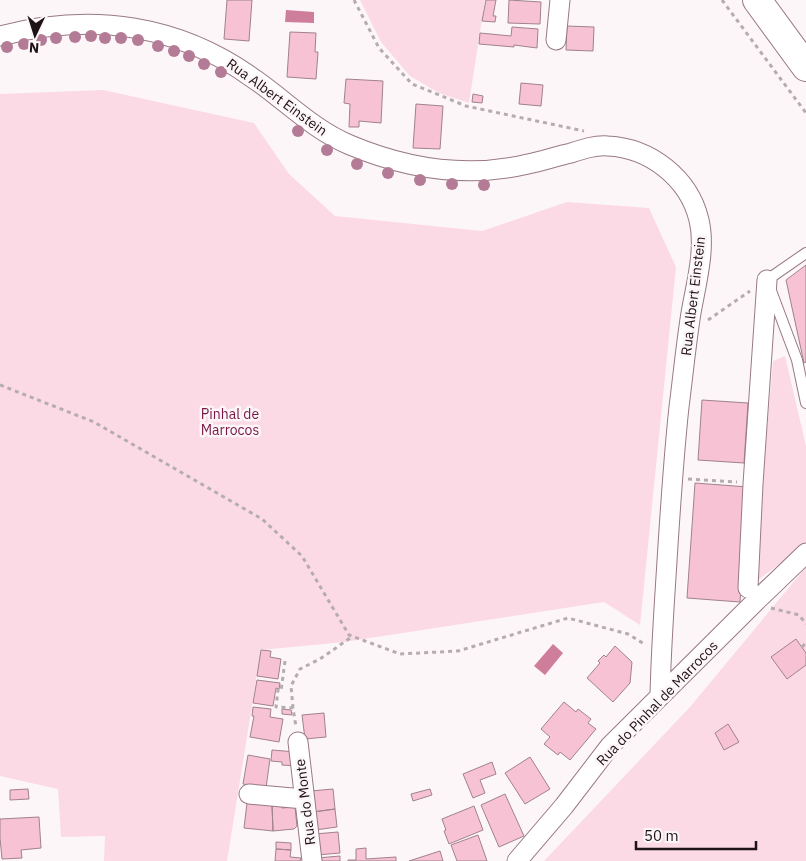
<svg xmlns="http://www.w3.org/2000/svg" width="806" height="861" viewBox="0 0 806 861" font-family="'IBM Plex Sans',sans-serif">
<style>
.green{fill:#fbdae5}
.water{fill:#ce7d9b}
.building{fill:#f7c2d4;stroke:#a0828c}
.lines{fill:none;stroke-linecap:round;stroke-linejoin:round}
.lane-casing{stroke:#987984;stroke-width:12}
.street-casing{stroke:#987984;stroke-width:21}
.secondary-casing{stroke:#987984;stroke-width:30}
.path{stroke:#b5acb0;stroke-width:3;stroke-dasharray:4 4;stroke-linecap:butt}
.lane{stroke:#fff;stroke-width:10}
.street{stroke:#fff;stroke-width:19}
.secondary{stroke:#fff;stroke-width:28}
.tree{fill:#b47b97}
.labels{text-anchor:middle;stroke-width:5;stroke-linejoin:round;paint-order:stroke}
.street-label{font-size:14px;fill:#1e1216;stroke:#fdf6f9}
.park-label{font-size:14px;fill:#781746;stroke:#fdf6f9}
</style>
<rect width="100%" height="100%" fill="#fdf6f9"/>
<!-- green -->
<path class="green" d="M360 0H485L469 103 439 93 410 76 381 42Z
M103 90 254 123 289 174 335 216 482 231 567 202 649 208 676 267 640 625 604 602 344 642 261 650 227 861H104L105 836 61 837 58 789 0 776V94Z
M785 356 806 446V544L754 583 773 361Z
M806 567V861H544L690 707Z"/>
<!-- water -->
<path class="water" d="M286 10 314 12V23L285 22Z
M553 644 563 653 545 675 534 666Z"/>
<!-- building -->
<path class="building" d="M227 0H252L249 41 224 39Z
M486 0H496L493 16H496L495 22 482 21Z
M509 0 541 2 540 24 508 23Z
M567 26 594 27 593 51 566 50Z
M512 27 538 29 537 48 514 45V47L479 44 480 33 511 36Z
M290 32 316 33 315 52H318L316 79 287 77Z
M346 79 383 81 381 123 359 121V127H349L350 104 344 103Z
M521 83 543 85 541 106 519 104Z
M473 94 483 96 482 103 472 102Z
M416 104 443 106 440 149 413 148Z
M806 265V362L804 363 786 280Z
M702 400 748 403 744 463 698 460Z
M695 483 748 487 740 602 687 598Z
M796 639 806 653V665L787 679 771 657Z
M615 646 632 662 630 683 613 702 587 678 600 663 598 661 604 655 606 657Z
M261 650 271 651 270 657 281 659 278 679 257 676Z
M257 680 280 683 279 689 276 688 273 706 253 703Z
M564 702 576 712 578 709 591 719 588 723 596 729 570 760 560 752 558 755 544 744 550 737 541 729Z
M253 707 271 709 270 717 283 719 279 742 250 737 254 716H252Z
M282 709 291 710 292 715 282 714Z
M324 713 326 737 305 739 302 715Z
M728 724 739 742 724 750 715 733Z
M272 750 296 752 297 766 282 765V762L271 761Z
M248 755 270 759 266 788 243 784Z
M530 757 550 789 525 804 505 773Z
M492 762 496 774 480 780 485 793 473 798 463 774Z
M28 789 29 799 10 800V790Z
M333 789 335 809 313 812 311 791Z
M430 789 432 795 413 801 411 794Z
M505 794 524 836 499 847 481 805Z
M247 803 272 805 273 831 244 828Z
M272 805H280L282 808 295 807 297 826 294 829 273 831Z
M474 806 483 830 449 844 444 831 446 830 442 819Z
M335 809 337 827 315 830 313 812Z
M39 817 41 848 21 850 22 858 2 859 0 838V819Z
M338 832 340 853 317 855 315 834Z
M478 835 487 861H457L451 845Z
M276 842 291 843V850L276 849Z
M366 848V859L396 857V861H348V860H356V849Z
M276 849 291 850 290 857 301 858 300 861H275Z
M440 851 443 861H409Z
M340 856V861H317V858Z"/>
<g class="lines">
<defs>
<path id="lane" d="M806 253 767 280 797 360 806 403"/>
<path id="street" d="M0 36C92 12 180 24 257 81 288 103 314 130 350 145 407 169 468 178 528 164 543 161 557 156 571 153 583 149 595 145 608 146 650 148 689 178 699 220 706 249 696 284 691 313 686 344 683 376 679 407 674 453 671 499 668 545 665 595 661 646 660 696
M556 40 560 0
M748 588 753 484 767 280
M298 742 312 861
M249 794 304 799
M517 861 564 806 610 746 754 603 806 553"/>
<path id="secondary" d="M757 0 806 67"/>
</defs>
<!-- lane casing -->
<use href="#lane" class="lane-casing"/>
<!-- street casing -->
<use href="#street" class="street-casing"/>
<!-- secondary casing -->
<use href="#secondary" class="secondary-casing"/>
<!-- path -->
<path class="path" d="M354 0 379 48 412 84 466 106 584 131
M722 0 806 113
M708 320 750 291
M0 385 94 422 262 519 302 556 349 635 400 654 458 651 568 618 628 634 646 645
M688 479 737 482
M771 608 799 615 806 624
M802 647 806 643
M285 661 281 691 278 690 276 707 293 708 296 727
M293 708 291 686 300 669 320 659 353 636"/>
<!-- lane -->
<use href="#lane" class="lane"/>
<!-- street -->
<use href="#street" class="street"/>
<!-- secondary -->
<use href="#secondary" class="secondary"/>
</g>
<!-- trees -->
<g class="tree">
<circle cx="91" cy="36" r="6"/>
<circle cx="75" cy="37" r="6"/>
<circle cx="56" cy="38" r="6"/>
<circle cx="105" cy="38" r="6"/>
<circle cx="121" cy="38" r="6"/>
<circle cx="41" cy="40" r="6"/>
<circle cx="138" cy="40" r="6"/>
<circle cx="24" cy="44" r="6"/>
<circle cx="158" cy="46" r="6"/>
<circle cx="7" cy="47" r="6"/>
<circle cx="174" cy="51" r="6"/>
<circle cx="189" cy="56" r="6"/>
<circle cx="204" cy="64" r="6"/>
<circle cx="221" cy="72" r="6"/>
<circle cx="298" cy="131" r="6"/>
<circle cx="327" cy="150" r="6"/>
<circle cx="357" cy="164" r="6"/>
<circle cx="388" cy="173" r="6"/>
<circle cx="420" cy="180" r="6"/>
<circle cx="452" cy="184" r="6"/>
<circle cx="484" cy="185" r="6"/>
</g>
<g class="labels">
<!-- street labels -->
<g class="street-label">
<text transform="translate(277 97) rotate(36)" y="5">Rua Albert Einstein</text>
<text transform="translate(693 296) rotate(-83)" y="5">Rua Albert Einstein</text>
<text transform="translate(657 703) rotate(-46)" y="5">Rua do Pinhal de Marrocos</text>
<text transform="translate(305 802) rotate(-97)" y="5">Rua do Monte</text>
</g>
<!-- park labels -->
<g class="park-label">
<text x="230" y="419">Pinhal de<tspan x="230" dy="16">Marrocos</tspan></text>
</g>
</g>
<!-- north arrow -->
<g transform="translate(35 35) rotate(184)" stroke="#fdf6f9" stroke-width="4" paint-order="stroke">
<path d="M0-4L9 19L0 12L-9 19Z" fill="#1e1216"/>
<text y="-8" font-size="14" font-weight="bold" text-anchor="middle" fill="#1e1216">N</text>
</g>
<!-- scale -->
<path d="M636 841v8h120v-8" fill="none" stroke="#1e1216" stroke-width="2.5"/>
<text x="644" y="841" font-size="15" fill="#1e1216" stroke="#fdf6f9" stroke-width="4" paint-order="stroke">50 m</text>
</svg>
